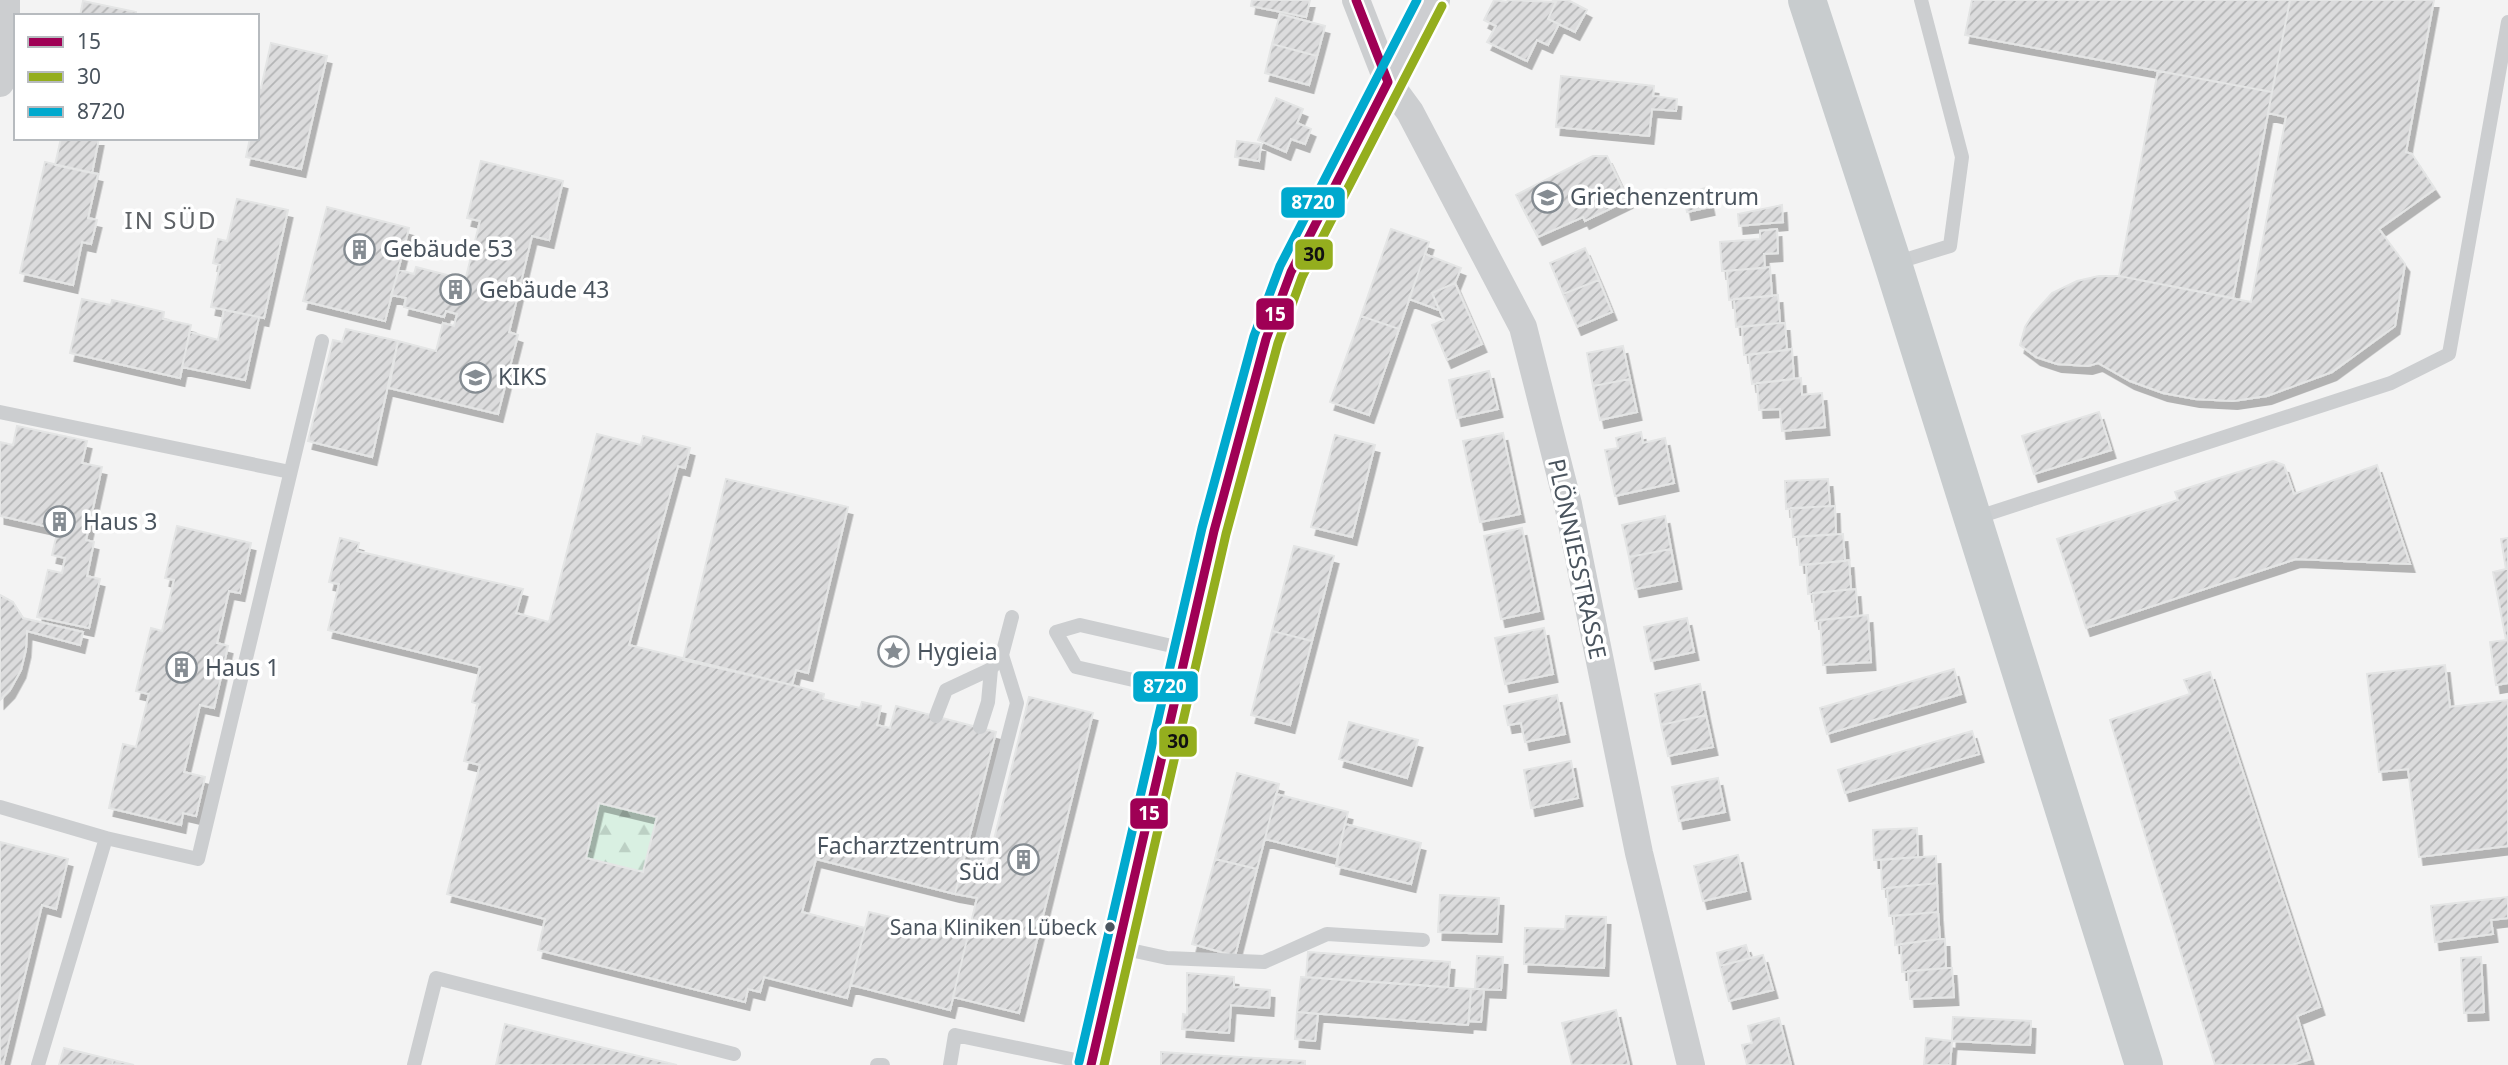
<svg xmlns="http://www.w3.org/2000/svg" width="2508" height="1065" viewBox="0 0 2508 1065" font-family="'Noto Sans',sans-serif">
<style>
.forest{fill:url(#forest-firs)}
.building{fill:url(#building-hatch);stroke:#e4e5e5;stroke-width:2;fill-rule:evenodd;filter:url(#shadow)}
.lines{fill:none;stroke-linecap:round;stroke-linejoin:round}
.service{stroke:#ccced0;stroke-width:14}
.minor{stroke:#ccced0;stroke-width:28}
.secondary{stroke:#cdced1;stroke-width:38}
.primary{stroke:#c8ccce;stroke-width:38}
.bus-1-casing{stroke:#fff;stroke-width:14}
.bus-2-casing{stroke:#fff;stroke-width:14}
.bus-3-casing{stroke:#fff;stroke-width:14}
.bus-1{stroke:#9f0055;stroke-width:9}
.bus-2{stroke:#94ae1e;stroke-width:9}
.bus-3{stroke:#00a9ce;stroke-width:9}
.bus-dot{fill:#4a545e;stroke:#fff;stroke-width:2.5}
.labels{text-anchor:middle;stroke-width:7;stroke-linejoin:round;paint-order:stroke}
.bus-label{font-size:21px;fill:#4a545e;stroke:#fff;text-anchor:end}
.poi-label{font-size:23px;fill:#4a545e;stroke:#fff;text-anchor:start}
.street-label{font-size:23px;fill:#4a545e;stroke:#fff}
.neighbourhood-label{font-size:24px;letter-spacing:2px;fill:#5e6266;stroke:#fff}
.line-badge{stroke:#fff;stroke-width:2.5}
.badge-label{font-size:19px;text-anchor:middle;font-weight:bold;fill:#fff}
.pale-badge-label{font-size:19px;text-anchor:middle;font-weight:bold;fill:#111}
</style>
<defs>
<pattern id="forest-firs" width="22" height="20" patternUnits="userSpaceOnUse" patternTransform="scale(1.75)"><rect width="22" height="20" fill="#d9f0e2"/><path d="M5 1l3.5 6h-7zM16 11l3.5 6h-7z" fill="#bcd0c4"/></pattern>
<pattern id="building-hatch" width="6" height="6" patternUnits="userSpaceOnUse" patternTransform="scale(1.75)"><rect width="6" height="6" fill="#dcdcdd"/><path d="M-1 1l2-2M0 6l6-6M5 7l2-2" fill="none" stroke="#b4b5b6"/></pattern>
<filter id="shadow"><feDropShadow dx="4.5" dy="8" stdDeviation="0" flood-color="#0004"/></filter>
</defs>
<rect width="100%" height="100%" fill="#f3f3f3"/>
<!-- forest -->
<path class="forest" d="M599 803 657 817 643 872 586 858Z"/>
<!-- building -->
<path class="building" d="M1252 0H1310L1306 17 1251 6Z
M1494 0 1507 2 1508 0 1556 2 1548 19 1559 24 1548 45 1537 40 1527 61 1487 42 1496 26 1484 20Z
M1553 0H1568L1587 10 1575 32 1548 19 1556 2Z
M1972 0H2290L2272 92 1965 35Z
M2290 0H2434L2406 152 2412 154 2435 189 2379 229 2405 264 2395 326 2332 372 2267 396 2233 401 2195 399 2163 393 2130 381 2098 363 2088 366 2057 364 2036 357 2020 345 2025 327 2033 314 2052 293 2077 281 2099 276H2119L2251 302 2286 117 2268 113Z
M83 1 136 12V16H80Z
M1280 14 1325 26 1317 56 1272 44Z
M271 43 327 56 301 169 246 157 250 138H257V87L261 88Z
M1272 44 1317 56 1309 85 1265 73Z
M2158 71 2272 92 2233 298 2119 276Z
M1561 76 1654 86 1653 96 1677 99 1676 111 1652 109 1649 136 1556 127Z
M1276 98 1303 109 1297 123 1311 129 1305 144 1291 139 1286 152 1258 140Z
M61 138H99L92 173 55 165Z
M1237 141 1261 144 1259 161 1235 157Z
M1593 156H1607L1628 200 1585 221 1583 217 1538 237 1516 195Z
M481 161 563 181 549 240 532 236 509 332 518 335 498 414 389 388 398 341 436 351 443 323 454 326 457 314 446 311 444 317 404 307 406 298 391 295 399 270 414 274 416 267 451 276 450 281 464 285 480 221 467 218Z
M45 162 98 174 88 218 97 220 91 244 82 242 73 285 20 273Z
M1706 188 1710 207 1687 212 1683 193Z
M237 199 288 210 264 318 211 307 220 265 213 263 218 239 227 241Z
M1782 205 1783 222 1739 226 1738 214Z
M327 207 409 228 385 321 303 301Z
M1391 229 1429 242 1399 329 1361 316Z
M1777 229 1778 253 1764 254 1765 268 1722 271 1720 242 1760 239V231Z
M1585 248 1599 280 1563 294 1550 263Z
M1425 254 1461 268 1455 283 1432 293 1439 310 1409 299Z
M1770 267 1772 296 1729 300 1727 271Z
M1599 280 1612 312 1577 327 1563 294Z
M1455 283 1482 344 1447 360 1432 325 1444 320 1432 293Z
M1778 295 1780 323 1736 327 1734 299Z
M82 299 111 305 112 300 164 312 163 319 191 325 180 378 70 353Z
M224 310 259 317 245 380 182 367 190 332 218 340Z
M1361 316 1399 329 1369 415 1330 402Z
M1780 323H1785L1787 350 1744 355 1742 327Z
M346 329 398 341 372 457 308 441 333 340 342 342Z
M1623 346 1630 379 1593 386 1587 353Z
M1792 349 1794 379 1752 384 1749 355Z
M1489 371 1498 409 1457 418 1449 380Z
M1801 378 1802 395 1822 393 1825 427 1782 431 1780 409 1759 410 1757 383Z
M1630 379 1637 412 1600 420 1593 386Z
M2099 412 2111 450 2034 474 2022 436Z
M17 426 87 441 82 463 102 467 86 540 94 542 87 576 100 579 89 628 37 617 48 570 62 573 65 558 52 555 58 529 0 516V442L13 445Z
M1641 432 1643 443 1665 438 1674 483 1615 496 1605 450 1618 448 1616 438Z
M1503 433 1520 514 1480 522 1463 441Z
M597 434 641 445 643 436 690 448 685 468 678 466 629 645 792 685 824 694 823 699 860 708 862 702 881 706 877 725 890 728 896 706 996 732 955 894 816 859 802 912 865 928 847 998 764 977 760 992 748 989 745 1002 538 950 545 919 447 894 480 765 464 761 478 704 472 702 480 667 328 630 339 584 329 582 340 538 359 543 357 551 523 589 516 613 549 622ZM599 803 657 817 643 872 586 858Z
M1335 435 1375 445 1352 537 1311 527Z
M2273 461 2284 465 2294 494 2377 465 2410 564 2296 559 2086 628 2057 539 2178 500 2175 492Z
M726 479 848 507 808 673 796 670 792 685 683 660Z
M1828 479 1830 506 1786 509 1785 481Z
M1835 506 1836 534 1793 537 1791 508Z
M1665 516 1671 549 1629 557 1622 525Z
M177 526 251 543 240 593 229 591 217 643 228 646 214 708 200 705 184 772 205 777 196 816 183 813 181 825 109 808 123 744 136 747 149 694 136 691 151 628 162 631 174 580 165 578Z
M1522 528 1539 611 1501 619 1484 536Z
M1843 534 1845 561 1800 565 1798 537Z
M2508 538V683L2496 685 2490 642 2506 640 2493 572 2506 569 2501 539Z
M1294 546 1334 556 1312 641 1272 631Z
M1671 549 1677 581 1635 589 1629 557Z
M1849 560 1851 589 1808 594 1806 565Z
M1856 589 1858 616 1815 621 1813 593Z
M0 595 13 602 23 618 83 632 80 645 27 631 26 649 21 670 10 690 0 700Z
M1868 615 1871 662 1823 665 1820 620Z
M1687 618 1694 652 1651 661 1644 627Z
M1544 628 1553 674 1505 684 1495 638Z
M1272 631 1312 641 1290 725 1251 715Z
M2445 665 2450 707 2508 700V846L2419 857 2408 769 2379 772 2367 674Z
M1954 669 1961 694 1827 734 1820 708Z
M2210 672 2320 1007 2297 1016 2310 1059 2292 1065H2215L2110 720 2190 694 2184 680Z
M1700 684 1706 715 1661 725 1655 694Z
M1557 695 1565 734 1525 742 1521 723 1508 725 1504 706Z
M1029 697 1093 713 1019 1013 953 997 977 898 955 894 962 866 986 872Z
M1706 715 1713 747 1668 756 1661 725Z
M1349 722 1418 740 1407 778 1339 759Z
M1972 731 1979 754 1845 793 1838 770Z
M1571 761 1578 798 1531 808 1524 770Z
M1237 773 1279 784 1257 869 1215 859Z
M1718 778 1725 812 1679 821 1672 787Z
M1276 794 1348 812 1337 857 1265 839Z
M1345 824 1421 843 1411 884 1336 866Z
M1917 828 1918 857 1874 860 1873 830Z
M0 842 68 859 56 909 42 905 3 1065H0Z
M1738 855 1746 891 1703 901 1694 866Z
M1936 856 1937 883 1882 889 1881 860Z
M1215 859 1257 869 1235 956 1192 944Z
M1937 883 1938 912 1889 916 1887 888Z
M1440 895 1499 898 1497 934 1438 932Z
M2508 897V918L2491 920 2493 934 2435 942 2431 906Z
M869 912 968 935 950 1010 851 985Z
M1938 912 1940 939 1895 945 1894 916Z
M1566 916 1606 917 1604 968 1524 964 1525 928 1565 929Z
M1940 939H1945L1946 968 1902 972 1901 944Z
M1746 945 1750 958 1720 966 1717 953Z
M1308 952 1450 962 1448 987 1306 977Z
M1763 955 1773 990 1729 1001 1720 966Z
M1477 956 1503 957 1501 990 1475 989Z
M2481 957 2484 1012 2464 1013 2461 958Z
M1946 968H1952L1954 997 1910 999 1908 971Z
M1187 973 1234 977V987L1270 990 1269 1008 1231 1005 1229 1033 1182 1029 1183 1014 1187 1015Z
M1301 977 1471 989 1468 1025 1297 1012Z
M1471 989H1484L1481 1022 1469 1021Z
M1616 1010 1629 1065H1572L1562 1023Z
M1297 1012 1318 1014 1315 1041 1295 1039Z
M1953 1017 2031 1021 2030 1045 1952 1041Z
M1779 1018 1791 1065H1747L1742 1045 1752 1043 1748 1026Z
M505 1024 562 1038 677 1065H496Z
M1926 1038 1952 1041 1950 1065H1924Z
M64 1048 113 1060 112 1065H59Z
M1161 1052 1305 1061V1065H1161Z
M113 1060 134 1065H112Z"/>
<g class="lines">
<!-- service -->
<path class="service" d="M1895 263 1950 246 1962 157 1921 0
M0 412 290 472
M1975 518 2391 383 2449 354 2508 22
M1177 690 1076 667 1056 632 1080 625 1185 649
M936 716 946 690 991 669 1002 655 1012 617
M980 727 988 702 991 669
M0 807 106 838 198 859 322 341
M976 862 1017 703 1002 655
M1121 948 1167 958 1264 962 1327 934 1423 940
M38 1065 106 838
M414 1065 436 978 734 1054
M877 1065H883
M950 1065 955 1035 1090 1063"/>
<!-- minor -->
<path class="minor" d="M1356 0 1388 82 1410 112 1523 327 1568 504 1639 853 1691 1065
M0 83 6 73V0"/>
<!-- secondary -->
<path class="secondary" d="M1091 1065 1214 531 1266 339 1291 272 1431 0"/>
<!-- primary -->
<path class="primary" d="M1807 0 1893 264 2144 1065"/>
<defs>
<path id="bus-1" d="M1356 0 1388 82
M1091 1065 1214 531 1266 339 1291 272 1388 82"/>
<path id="bus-2" d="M1104 1065 1226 534 1278 343 1302 277 1442 6"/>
<path id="bus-3" d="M1079 1062 1202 528 1254 336 1280 266 1417 0"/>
</defs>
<!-- bus-1 casing -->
<use href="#bus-1" class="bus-1-casing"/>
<!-- bus-2 casing -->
<use href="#bus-2" class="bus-2-casing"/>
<!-- bus-3 casing -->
<use href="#bus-3" class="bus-3-casing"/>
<!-- bus-1 -->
<use href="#bus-1" class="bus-1"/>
<!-- bus-2 -->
<use href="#bus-2" class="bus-2"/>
<!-- bus-3 -->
<use href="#bus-3" class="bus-3"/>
</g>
<!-- icons -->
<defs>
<symbol id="school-ring" viewBox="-11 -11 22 22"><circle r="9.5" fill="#fff" stroke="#858c92" stroke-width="1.5"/><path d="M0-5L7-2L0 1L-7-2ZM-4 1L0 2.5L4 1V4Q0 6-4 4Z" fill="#858c92"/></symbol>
<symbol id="building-ring" viewBox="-11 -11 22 22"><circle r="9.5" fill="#fff" stroke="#858c92" stroke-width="1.5"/><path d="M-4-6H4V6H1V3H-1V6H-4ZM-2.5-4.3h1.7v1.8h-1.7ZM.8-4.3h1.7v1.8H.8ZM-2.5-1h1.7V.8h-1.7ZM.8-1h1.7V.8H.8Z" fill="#858c92"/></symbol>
<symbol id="sight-ring" viewBox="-11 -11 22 22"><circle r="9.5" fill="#fff" stroke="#858c92" stroke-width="1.5"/><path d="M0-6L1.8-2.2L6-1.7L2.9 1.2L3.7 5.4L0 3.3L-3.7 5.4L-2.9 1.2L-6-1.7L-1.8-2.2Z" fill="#858c92"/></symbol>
</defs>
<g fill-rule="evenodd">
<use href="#school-ring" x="1530" y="180" width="35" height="35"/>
<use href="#building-ring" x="342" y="232" width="35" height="35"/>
<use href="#building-ring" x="438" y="272" width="35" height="35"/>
<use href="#school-ring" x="458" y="360" width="35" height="35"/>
<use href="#building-ring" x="42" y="504" width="35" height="35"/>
<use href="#sight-ring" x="876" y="634" width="35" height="35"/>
<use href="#building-ring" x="164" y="650" width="35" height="35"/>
<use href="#building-ring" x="1006" y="842" width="35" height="35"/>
</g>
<!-- markers -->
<circle class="bus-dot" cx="1110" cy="927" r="6"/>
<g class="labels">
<!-- bus labels -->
<g class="bus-label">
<text x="1097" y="935">Sana Kliniken Lübeck</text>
</g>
<!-- poi labels -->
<g class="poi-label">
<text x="1570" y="205">Griechenzentrum</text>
<text x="383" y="257">Gebäude 53</text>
<text x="479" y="298">Gebäude 43</text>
<text x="498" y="385">KIKS</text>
<text x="83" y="530">Haus 3</text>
<text x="917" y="660">Hygieia</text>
<text x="205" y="676">Haus 1</text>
<text x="1000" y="854" text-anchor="end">Facharztzentrum<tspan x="1000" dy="26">Süd</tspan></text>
</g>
<!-- street labels -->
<g class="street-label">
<text transform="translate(1577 559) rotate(78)" y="8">PLÖNNIESSTRASSE</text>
</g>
<!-- neighbourhood labels -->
<g class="neighbourhood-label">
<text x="171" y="229">IN SÜD</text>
</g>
</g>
<g class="line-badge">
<rect x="1280" y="186" width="66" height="33" rx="7" fill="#00a9ce"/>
<rect x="1294" y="238" width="40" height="33" rx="7" fill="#94ae1e"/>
<rect x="1255" y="297" width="40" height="34" rx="7" fill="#9f0055"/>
<rect x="1132" y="670" width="67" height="33" rx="7" fill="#00a9ce"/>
<rect x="1158" y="725" width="40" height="33" rx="7" fill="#94ae1e"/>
<rect x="1129" y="797" width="40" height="33" rx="7" fill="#9f0055"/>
</g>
<g class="badge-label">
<text x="1313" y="209">8720</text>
<text x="1275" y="321">15</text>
<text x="1165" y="693">8720</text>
<text x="1149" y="820">15</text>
</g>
<g class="pale-badge-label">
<text x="1314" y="261">30</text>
<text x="1178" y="748">30</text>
</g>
<!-- legend -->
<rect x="14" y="14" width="245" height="126" fill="#ffffff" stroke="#b7bbbf" stroke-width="2"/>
<rect x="28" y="37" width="35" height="10" fill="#9f0055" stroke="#b7bbbf" stroke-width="2"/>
<text x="77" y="49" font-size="21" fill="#4a545e">15</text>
<rect x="28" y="72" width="35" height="10" fill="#94ae1e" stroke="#b7bbbf" stroke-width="2"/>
<text x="77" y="84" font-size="21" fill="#4a545e">30</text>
<rect x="28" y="107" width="35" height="10" fill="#00a9ce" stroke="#b7bbbf" stroke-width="2"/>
<text x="77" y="119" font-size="21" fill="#4a545e">8720</text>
</svg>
